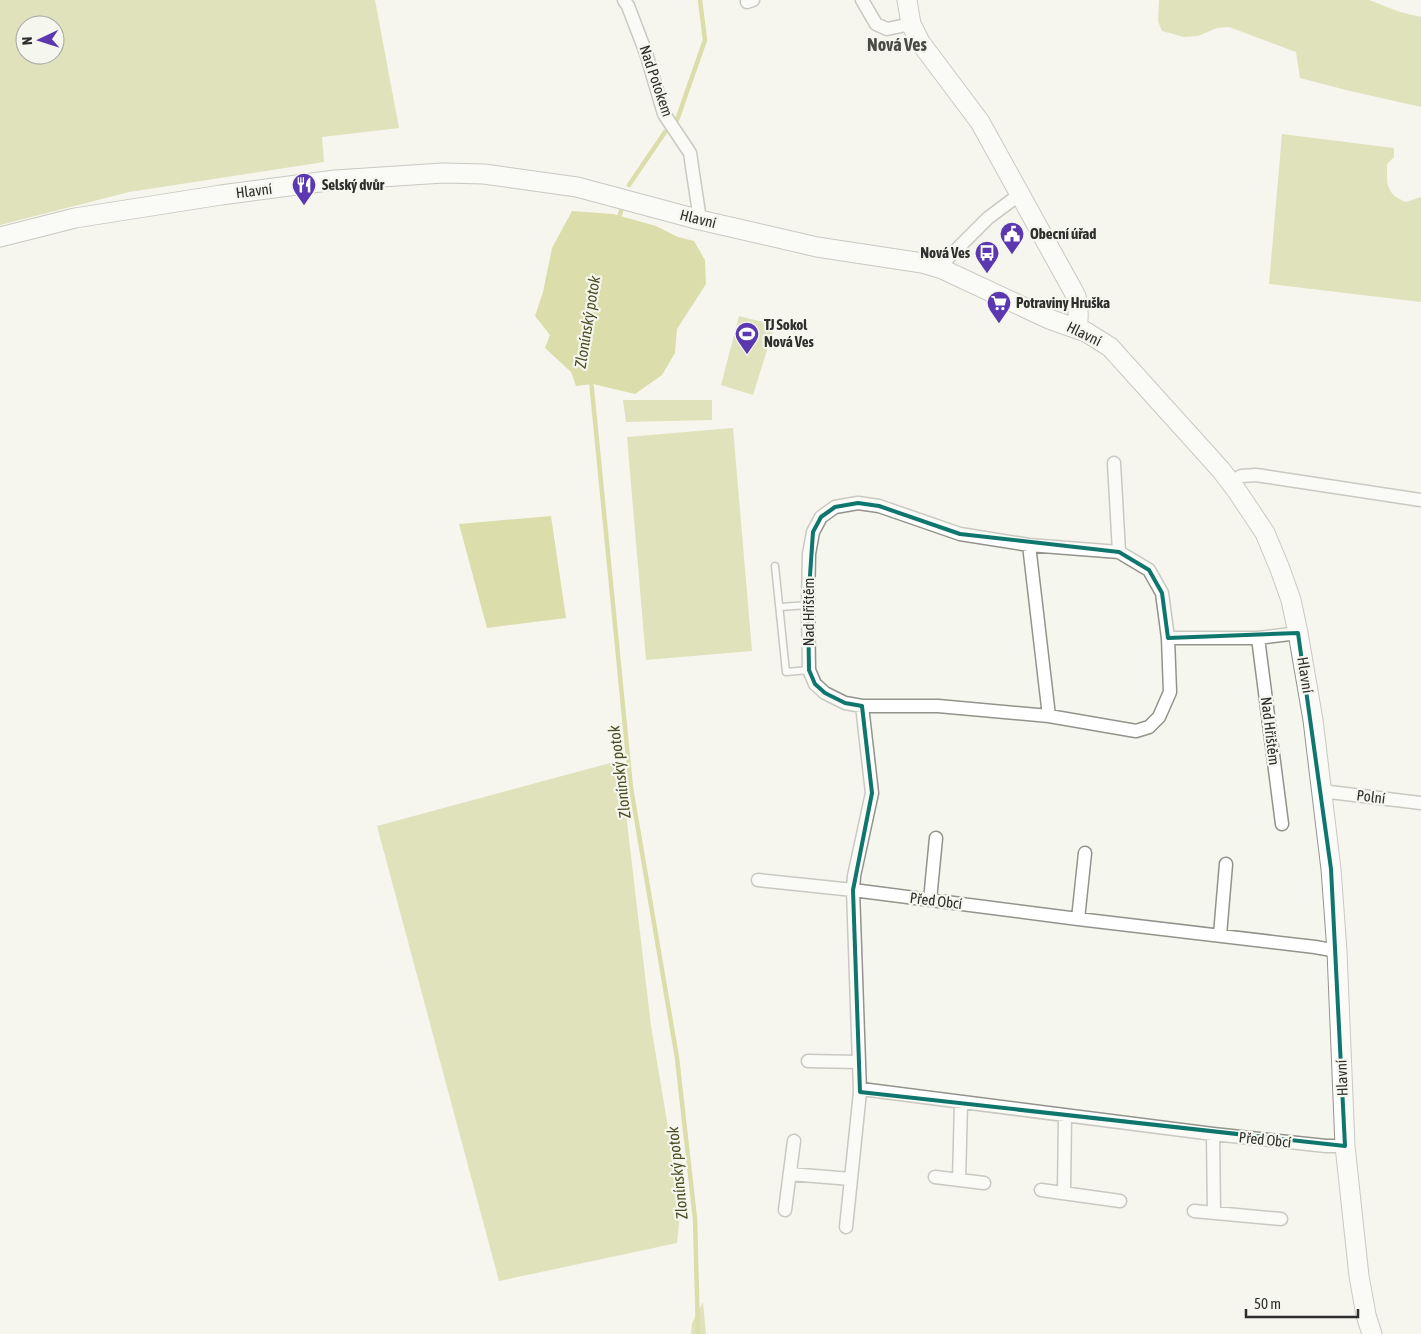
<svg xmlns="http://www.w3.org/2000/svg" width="1421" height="1334" viewBox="0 0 1421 1334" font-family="'Asap Condensed',sans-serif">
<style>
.green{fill:#c5ca7c;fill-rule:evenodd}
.water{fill:#bbc058}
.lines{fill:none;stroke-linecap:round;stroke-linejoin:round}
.stream{stroke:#bbc058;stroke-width:4.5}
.lane-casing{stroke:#93938c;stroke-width:9}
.street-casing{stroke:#93938c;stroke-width:15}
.secondary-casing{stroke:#93938c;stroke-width:21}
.lane{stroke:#fff;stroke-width:6}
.street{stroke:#fff;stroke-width:12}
.secondary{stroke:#fff;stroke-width:19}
.marked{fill:none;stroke:#0f766e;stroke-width:4;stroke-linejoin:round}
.labels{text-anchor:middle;stroke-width:4.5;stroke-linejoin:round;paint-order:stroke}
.street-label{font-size:15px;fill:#2e2f2c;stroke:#f5f6ee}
.poi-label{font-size:15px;font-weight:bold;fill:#2e2f2c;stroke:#f5f6ee;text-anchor:start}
.water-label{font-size:16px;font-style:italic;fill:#4b4d22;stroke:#f5f6ee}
.quarter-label{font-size:18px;font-weight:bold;fill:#4b4b45;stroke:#f5f6ee}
</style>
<rect width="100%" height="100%" fill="#f5f6ee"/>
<!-- green -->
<path class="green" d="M0 0H375L399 128 322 137 324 162 129 192 0 225ZM25 25H55V55H25Z
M1159 0H1369L1400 12 1421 17V107L1346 90 1300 78 1296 52 1229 27 1217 28 1198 36 1184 37 1162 31 1158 21Z
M1282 134 1394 148V157L1387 164C1387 183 1385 194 1406 202L1421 197V302L1269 284Z
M739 316 775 325 753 395 721 385Z
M623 400H712V420L626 422Z
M733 428 752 651 646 660 627 437Z
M614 762 621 771 651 1026 681 1205 677 1243 499 1281 377 826Z
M703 1302 706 1334H691L692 1323Z"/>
<!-- water -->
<path class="water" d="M572 211 613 214 656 226 678 237 694 241 705 260 706 284 677 329 675 353 662 375 635 394 593 384 576 386 571 372 545 348 550 335 535 316 543 292 552 248Z
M551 516 566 618 487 628 459 524Z"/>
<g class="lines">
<!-- stream -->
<path class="stream" d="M677 120 705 40 700 0
M629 185 665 132
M618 220 622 208
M591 380 631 788 677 1058 695 1219 698 1334"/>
<defs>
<path id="lane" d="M775 566 786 672 809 670
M780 607 808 605"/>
<path id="street" d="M624 0 628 6 646 53 664 114 690 153 700 220
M862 0 876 24 887 29 911 24
M747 2 753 0
M942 269 948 258 988 218 1020 194
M1114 463 1119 552
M1231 483 1241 476 1256 475 1421 500
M858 503 879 506 960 534 1029 545 1119 552 1149 570 1162 593 1168 638 1170 692 1159 717 1149 727 1136 731 1049 716 938 706H862L845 703 825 693 815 684 809 670 808 605 809 554 813 532 821 517 835 507Z
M1029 545 1049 716
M1168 638H1258L1298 633
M1258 638 1282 824
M1321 791 1421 803
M758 880 853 890 854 876 872 793 862 706
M930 900 936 838
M1078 919 1085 853
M1220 935 1226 864
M808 1061 858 1062
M860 1092 861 1089 1213 1134 1326 1146H1345
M1213 1134 1214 1213
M790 1174 851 1179
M935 1177 984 1183
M959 1180 961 1103
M1041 1190 1120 1201
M1064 1193 1065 1116
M785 1210 794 1141
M1194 1211 1281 1219
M846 1227 860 1092 853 890 1078 919 1315 947 1337 951"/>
<path id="secondary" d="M907 0 911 24 920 42 980 122 1076 296C1079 308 1079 317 1077 329
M0 237 75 218 221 195 335 180 443 173 484 174 577 187 700 220 817 247 922 263 942 269 1049 319 1086 332 1110 347 1221 470 1237 491 1265 533 1280 569 1291 600 1298 633 1313 720 1331 869 1337 951 1345 1146 1359 1276 1366 1315 1372 1334"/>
</defs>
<!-- lane casing -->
<use href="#lane" class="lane-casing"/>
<!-- street casing -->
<use href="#street" class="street-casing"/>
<!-- secondary casing -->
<use href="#secondary" class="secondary-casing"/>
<!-- lane -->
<use href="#lane" class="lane"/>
<!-- street -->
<use href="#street" class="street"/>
<!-- secondary -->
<use href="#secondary" class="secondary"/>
</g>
<!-- marked area -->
<path d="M0 0H1421V1334H0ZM858 503 879 506 960 534 1119 552 1149 570 1162 593 1168 638 1298 633 1331 869 1345 1146 860 1092 853 890 872 793 862 706 845 703 825 693 815 684 809 670 808 605 813 532 821 517 835 507Z" fill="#f5f6ee" fill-opacity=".55" fill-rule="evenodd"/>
<path class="marked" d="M858 503 879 506 960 534 1119 552 1149 570 1162 593 1168 638 1298 633 1331 869 1345 1146 860 1092 853 890 872 793 862 706 845 703 825 693 815 684 809 670 808 605 813 532 821 517 835 507Z"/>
<!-- icons -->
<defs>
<symbol id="restaurant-pin" viewBox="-11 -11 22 30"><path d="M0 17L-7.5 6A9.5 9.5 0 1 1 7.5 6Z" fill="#5b38b0" stroke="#f5f6ee"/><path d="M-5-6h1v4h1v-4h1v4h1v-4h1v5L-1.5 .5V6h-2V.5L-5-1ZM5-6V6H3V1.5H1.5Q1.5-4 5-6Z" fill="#fff"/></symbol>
<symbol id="civic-pin" viewBox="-11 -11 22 30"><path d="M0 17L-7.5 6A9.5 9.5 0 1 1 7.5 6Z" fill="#5b38b0" stroke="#f5f6ee"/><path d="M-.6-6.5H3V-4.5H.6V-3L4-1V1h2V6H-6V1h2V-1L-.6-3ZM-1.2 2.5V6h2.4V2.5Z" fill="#fff"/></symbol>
<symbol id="bus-pin" viewBox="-11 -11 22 30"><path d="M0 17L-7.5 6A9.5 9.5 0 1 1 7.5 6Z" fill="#5b38b0" stroke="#f5f6ee"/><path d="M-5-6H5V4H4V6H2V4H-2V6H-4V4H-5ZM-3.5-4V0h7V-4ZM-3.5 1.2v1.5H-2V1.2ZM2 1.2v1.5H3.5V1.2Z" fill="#fff"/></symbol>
<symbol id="supermarket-pin" viewBox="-11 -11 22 30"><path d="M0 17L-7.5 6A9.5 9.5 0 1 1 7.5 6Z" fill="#5b38b0" stroke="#f5f6ee"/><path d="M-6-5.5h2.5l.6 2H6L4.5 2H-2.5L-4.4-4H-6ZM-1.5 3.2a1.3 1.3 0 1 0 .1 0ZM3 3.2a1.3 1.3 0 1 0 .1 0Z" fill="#fff"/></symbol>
<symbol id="stadium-pin" viewBox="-11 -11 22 30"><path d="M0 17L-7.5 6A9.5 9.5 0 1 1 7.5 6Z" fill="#5b38b0" stroke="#f5f6ee"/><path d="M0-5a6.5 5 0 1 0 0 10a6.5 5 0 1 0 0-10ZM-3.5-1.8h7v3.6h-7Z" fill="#fff"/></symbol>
</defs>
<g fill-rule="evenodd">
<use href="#restaurant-pin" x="290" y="171" width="28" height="38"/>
<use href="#civic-pin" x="998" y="220" width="28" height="38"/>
<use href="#bus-pin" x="973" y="239" width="28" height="38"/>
<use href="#supermarket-pin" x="985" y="289" width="28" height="38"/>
<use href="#stadium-pin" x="733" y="320" width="28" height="38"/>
</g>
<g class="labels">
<!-- street labels -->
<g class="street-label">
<text transform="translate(656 81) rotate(71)" y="5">Nad Potokem</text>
<text transform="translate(254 191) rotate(-7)" y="5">Hlavní</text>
<text transform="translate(698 219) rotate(14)" y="5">Hlavní</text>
<text transform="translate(1084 334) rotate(26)" y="5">Hlavní</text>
<text transform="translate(809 612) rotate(-90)" y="5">Nad Hřištěm</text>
<text transform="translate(1305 675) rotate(81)" y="5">Hlavní</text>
<text transform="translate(1270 731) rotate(83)" y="5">Nad Hřištěm</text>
<text transform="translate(1371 797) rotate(7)" y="5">Polní</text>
<text transform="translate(936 901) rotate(7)" y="5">Před Obcí</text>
<text transform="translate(1342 1078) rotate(-92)" y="5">Hlavní</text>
<text transform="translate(1265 1140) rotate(6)" y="5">Před Obcí</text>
</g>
<!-- poi labels -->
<g class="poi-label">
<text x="322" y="190">Selský dvůr</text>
<text x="1030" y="239">Obecní úřad</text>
<text x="970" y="258" text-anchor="end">Nová Ves</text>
<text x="1016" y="308">Potraviny Hruška</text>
<text x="764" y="330">TJ Sokol<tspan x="764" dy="17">Nová Ves</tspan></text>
</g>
<!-- water labels -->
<g class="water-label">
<text transform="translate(587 322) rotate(-81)" y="6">Zlonínský potok</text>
<text transform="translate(619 772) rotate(-97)" y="6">Zlonínský potok</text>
<text transform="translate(677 1173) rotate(-96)" y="6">Zlonínský potok</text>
</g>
<!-- quarter labels -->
<g class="quarter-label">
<text x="897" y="51">Nová Ves</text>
</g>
</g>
<!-- north arrow -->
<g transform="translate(40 40) rotate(266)"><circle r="24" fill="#f5f6ee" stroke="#a5a6a0"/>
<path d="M0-4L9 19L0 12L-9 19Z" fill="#5b38b0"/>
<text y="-8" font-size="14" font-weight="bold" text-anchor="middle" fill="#2e2f2c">N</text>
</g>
<!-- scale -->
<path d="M1246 1309v8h112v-8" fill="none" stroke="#2e2f2c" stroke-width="2.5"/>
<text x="1254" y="1309" font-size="15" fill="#2e2f2c" stroke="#f5f6ee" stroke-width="4" paint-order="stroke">50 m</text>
</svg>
